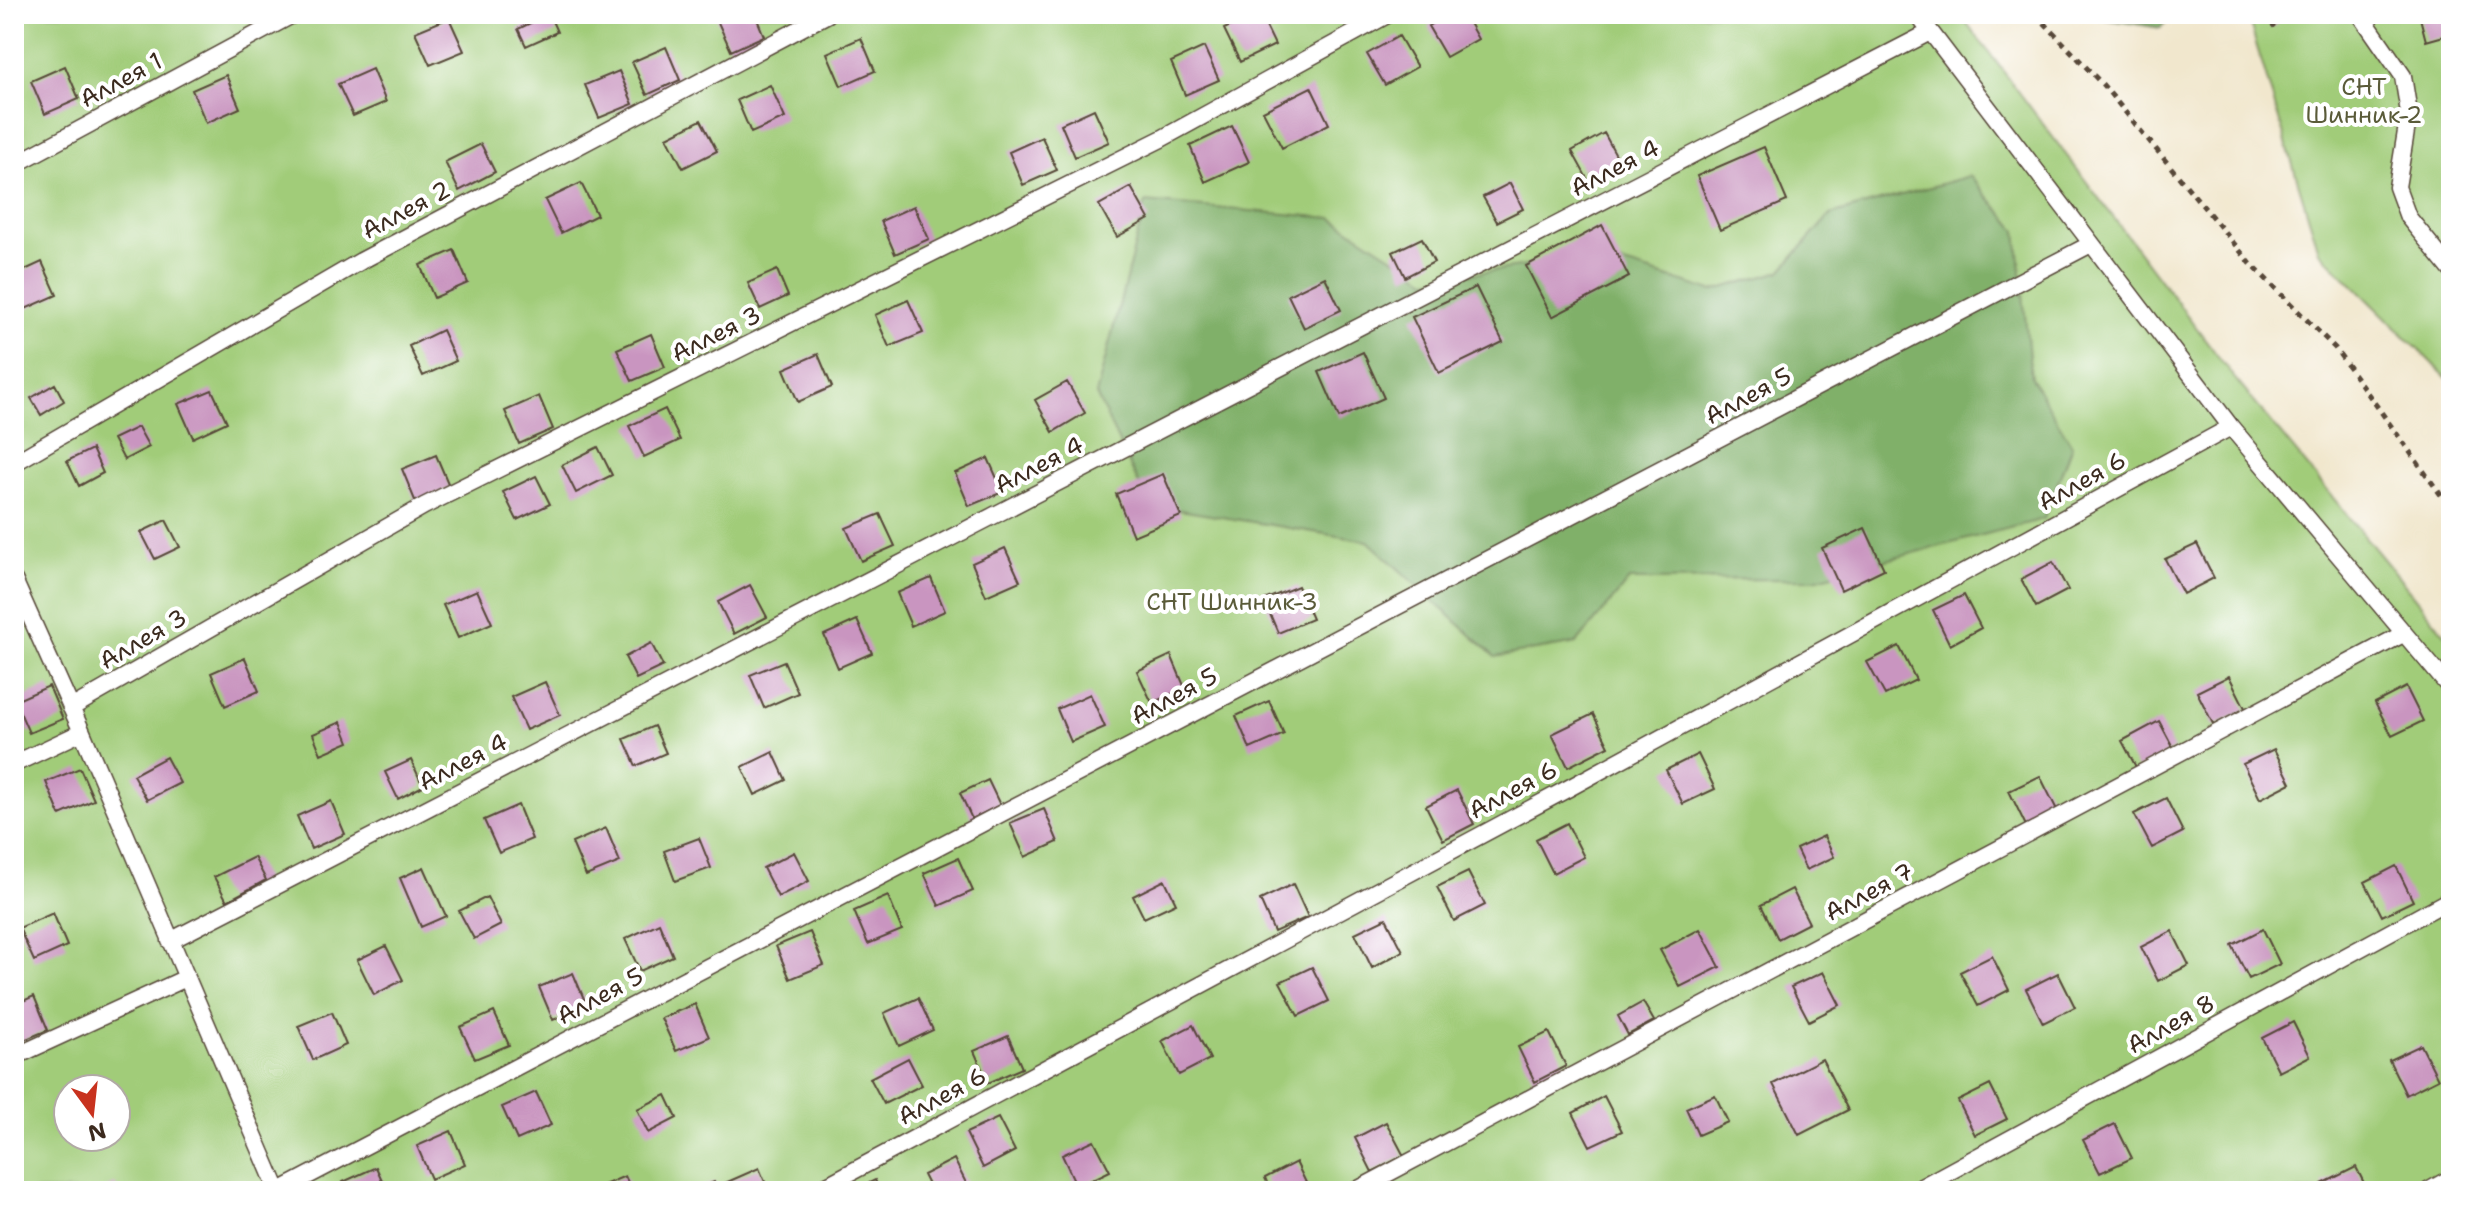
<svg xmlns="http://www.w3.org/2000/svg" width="2465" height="1205" viewBox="0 0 2465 1205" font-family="'Shantell Sans',sans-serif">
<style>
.green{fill:#a1cc79;stroke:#6e7b4c;stroke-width:2;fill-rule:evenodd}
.forest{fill:#80b069;stroke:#5e6d44;stroke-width:2}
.building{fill:#c995c0}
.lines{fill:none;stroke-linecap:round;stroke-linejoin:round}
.lane-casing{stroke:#564638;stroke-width:19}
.path{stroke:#564638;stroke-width:5;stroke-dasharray:6 6;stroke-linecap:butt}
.lane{stroke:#fff;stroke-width:16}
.labels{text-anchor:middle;stroke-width:8;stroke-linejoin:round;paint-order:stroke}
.street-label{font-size:24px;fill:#3b2a1e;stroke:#fff}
.park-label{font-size:24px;fill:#5a5b39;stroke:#fff}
</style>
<rect width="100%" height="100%" fill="#fff"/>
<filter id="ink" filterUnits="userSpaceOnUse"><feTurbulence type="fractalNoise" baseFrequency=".0125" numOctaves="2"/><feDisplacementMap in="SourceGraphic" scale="16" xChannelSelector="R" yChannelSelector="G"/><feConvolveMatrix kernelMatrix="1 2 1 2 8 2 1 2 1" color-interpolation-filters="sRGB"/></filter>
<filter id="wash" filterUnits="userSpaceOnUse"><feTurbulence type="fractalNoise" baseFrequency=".006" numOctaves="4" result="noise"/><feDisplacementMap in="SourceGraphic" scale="32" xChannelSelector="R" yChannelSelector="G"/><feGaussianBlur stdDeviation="1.8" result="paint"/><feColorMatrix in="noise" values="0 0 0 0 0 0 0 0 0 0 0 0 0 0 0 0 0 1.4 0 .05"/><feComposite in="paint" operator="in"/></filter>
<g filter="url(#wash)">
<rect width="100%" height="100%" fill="#f1e7cd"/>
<!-- green -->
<path class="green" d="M14 14H1960L2236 380 2451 641V1191H14ZM68 1089H116V1137H68Z
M2247 14H2451V382L2319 251Z"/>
<!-- forest -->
<path class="forest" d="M2072 14H2173L2161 28Z
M1970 176 2017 230 2031 378 2072 445 2044 519 1814 579 1629 580 1577 643 1495 657 1368 541 1149 505 1096 395 1146 202 1332 218 1429 280 1526 266 1579 250 1712 291 1781 271 1830 215Z"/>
<g id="blocks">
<!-- building -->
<path class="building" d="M549 14 557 32 526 46 518 29Z
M725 14H755L764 36 731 51 716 18Z
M1257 14H1260L1275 45 1240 62 1224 29Z
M1449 14H1464L1478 39 1446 57 1428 26Z
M2262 14H2289L2273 27Z
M2419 14H2450L2451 34 2426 41Z
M449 18 464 51 430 65 415 32Z
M1399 36 1417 67 1385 85 1367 54Z
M861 38 875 71 841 86 827 53Z
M666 47 680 80 647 95 632 62Z
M1204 47 1219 80 1185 95 1171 62Z
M65 66 79 99 45 114 31 81Z
M372 69 386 102 353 116 338 84Z
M619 71 633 104 599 118 585 85Z
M226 75 240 108 206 123 192 90Z
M770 85 785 118 751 133 737 100Z
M1311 87 1329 124 1282 148 1263 111Z
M1094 109 1109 142 1075 157 1061 124Z
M701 120 717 151 683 168 667 137Z
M1232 126 1249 162 1205 182 1190 146Z
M1604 133 1621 164 1589 182 1572 151Z
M1042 137 1057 170 1023 185 1009 152Z
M481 144 495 172 459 191 445 162Z
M1764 147 1787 201 1720 230 1697 176Z
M581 183 597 215 561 233 545 200Z
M1510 183 1523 209 1497 222 1483 197Z
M1131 187 1149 219 1117 237 1099 205Z
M914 206 929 239 895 254 881 221Z
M1602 225 1629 277 1552 317 1526 266Z
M1422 238 1434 262 1405 277 1393 252Z
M454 250 468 283 434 298 420 265Z
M42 262 57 295 23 310 14 290V275Z
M777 270 788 296 760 309 748 283Z
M1325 277 1341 310 1304 328 1288 295Z
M1476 287 1503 342 1439 373 1412 317Z
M908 300 923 333 889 347 875 315Z
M442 330 456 361 423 376 409 346Z
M651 334 665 367 632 381 617 349Z
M1363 352 1384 398 1339 418 1319 372Z
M818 354 832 387 798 402 784 369Z
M1067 382 1085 413 1053 432 1035 400Z
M55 384 64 401 41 415 31 398Z
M212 390 227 422 193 438 178 404Z
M539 396 553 429 519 444 505 411Z
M665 409 680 440 644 457 629 426Z
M138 427 149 447 124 460 113 439Z
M598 447 612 475 576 493 562 465Z
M92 449 103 473 79 486 67 461Z
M436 455 450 488 416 503 402 469Z
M988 458 1003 492 969 506 955 473Z
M1163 474 1181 516 1133 536 1116 494Z
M536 476 550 504 517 520 503 492Z
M880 514 895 546 861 561 846 528Z
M166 520 180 547 155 559 141 532Z
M1865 528 1884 569 1841 590 1822 548Z
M2197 544 2214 578 2183 594 2165 559Z
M1005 548 1020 581 986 596 972 563Z
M2053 562 2068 590 2036 607 2021 579Z
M931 578 945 611 911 626 897 593Z
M750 585 767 617 734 634 718 602Z
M1298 586 1312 619 1278 633 1264 600Z
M477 590 492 623 458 638 443 605Z
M1964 595 1981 628 1950 645 1933 610Z
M857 620 872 653 838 668 824 635Z
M651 643 663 666 636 679 625 657Z
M1899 646 1916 680 1885 695 1867 662Z
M1171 655 1185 688 1152 703 1137 671Z
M245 658 259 691 225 706 211 673Z
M784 661 798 693 764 708 750 675Z
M2229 676 2246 710 2214 726 2197 692Z
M545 682 560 715 526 730 511 697Z
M49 686 63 719 29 733 15 701Z
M2406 687 2423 721 2392 736 2375 703Z
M1090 694 1105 727 1071 742 1057 709Z
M1269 701 1284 734 1250 749 1236 716Z
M1593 714 1609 746 1568 767 1552 734Z
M2159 721 2174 749 2137 769 2122 741Z
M341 722 349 742 321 754 313 734Z
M654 726 666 753 636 766 624 739Z
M2274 749 2291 783 2260 799 2243 764Z
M773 752 786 780 755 795 742 767Z
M1698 754 1715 789 1683 804 1666 770Z
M166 757 180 783 147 800 133 775Z
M411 760 423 786 398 799 385 772Z
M80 768 94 800 60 815 46 782Z
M2040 776 2057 810 2026 826 2009 791Z
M988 780 1000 805 972 819 960 793Z
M1457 790 1474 824 1443 840 1426 806Z
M2166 798 2183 832 2152 848 2134 814Z
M331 801 345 834 311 849 297 816Z
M518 805 532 839 499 853 484 820Z
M1044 809 1058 842 1025 857 1010 823Z
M1567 823 1584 857 1553 873 1536 839Z
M606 828 620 862 586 876 572 843Z
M1824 836 1834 857 1806 870 1796 849Z
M699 838 711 868 675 881 664 851Z
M794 852 809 881 778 897 763 868Z
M254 857 266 880 227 901 214 877Z
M958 858 973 891 939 906 924 873Z
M2396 866 2413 901 2382 916 2365 882Z
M424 867 446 916 421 927 400 878Z
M1468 872 1485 905 1454 921 1437 887Z
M1165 880 1176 903 1144 918 1133 896Z
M1293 884 1308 917 1274 932 1260 900Z
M1792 889 1809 923 1778 939 1761 905Z
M888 896 902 930 868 944 854 911Z
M487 897 501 925 474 939 459 911Z
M53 913 67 946 34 961 19 928Z
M1386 918 1403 951 1372 968 1355 933Z
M659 923 673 956 640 971 625 939Z
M1700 929 1720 967 1680 987 1660 950Z
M2263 929 2280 964 2249 979 2232 945Z
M2172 931 2189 965 2158 981 2141 947Z
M810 932 824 965 790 979 776 946Z
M386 946 403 980 374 995 357 960Z
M1992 956 2009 990 1978 1006 1960 972Z
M1312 967 1329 1001 1298 1016 1280 982Z
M1823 972 1840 1005 1809 1021 1791 987Z
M573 973 587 1006 553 1020 539 987Z
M2058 973 2075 1007 2043 1023 2026 989Z
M34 996 48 1030 14 1044V1005Z
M918 998 933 1030 899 1046 884 1013Z
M1643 1002 1654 1021 1628 1035 1618 1016Z
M695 1004 709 1037 676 1051 661 1018Z
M332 1012 346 1045 313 1060 298 1026Z
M494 1012 509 1045 475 1059 460 1027Z
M2293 1022 2310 1056 2279 1072 2262 1038Z
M1193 1025 1210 1059 1179 1075 1162 1041Z
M1549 1032 1566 1066 1535 1082 1518 1047Z
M1008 1036 1022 1068 988 1083 974 1051Z
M2421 1045 2438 1079 2406 1095 2389 1060Z
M908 1058 922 1085 884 1104 870 1078Z
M1822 1059 1848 1110 1799 1135 1773 1084Z
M1990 1085 2007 1119 1975 1135 1958 1101Z
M536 1092 551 1125 517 1140 502 1107Z
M666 1095 677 1118 648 1133 637 1109Z
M1715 1095 1728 1122 1698 1135 1686 1108Z
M1604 1096 1622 1131 1590 1146 1573 1113Z
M998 1118 1015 1151 983 1168 966 1133Z
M1386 1122 1404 1156 1372 1172 1355 1138Z
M2115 1124 2132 1158 2100 1173 2083 1140Z
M451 1131 465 1164 431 1179 417 1146Z
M1094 1140 1110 1171 1077 1187 1062 1155Z
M954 1159 970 1191H931L923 1175Z
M1296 1162 1310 1191H1271L1265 1178Z
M376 1167 387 1191H347L343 1182Z
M2356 1167 2368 1191H2326L2322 1184Z
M759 1168 769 1191H729L725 1183Z
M625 1176 632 1191H599L597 1188Z
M875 1180 880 1191H853Z
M714 1182 718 1191H692Z
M115 1184 119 1191H98Z"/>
</g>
</g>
<g filter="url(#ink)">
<use href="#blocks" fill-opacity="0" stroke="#564638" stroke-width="2"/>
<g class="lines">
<defs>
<path id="lane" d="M1917 14 2231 427 2451 689
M2360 14 2403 76 2409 113 2397 187 2408 217 2451 270
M14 165 294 14
M14 463 361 261 828 14
M14 580 82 732 278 1191
M71 708 424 506 1161 139 1389 14
M14 764 82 732
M170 941 1930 32
M14 1057 186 978
M279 1191 2091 244
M816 1191 1569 788 2231 427
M1355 1191 2403 634
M1914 1191 2451 899
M2428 1191 2451 1178"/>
</defs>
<!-- lane casing -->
<use href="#lane" class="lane-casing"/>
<!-- path -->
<path class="path" d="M2036 14 2103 85 2251 264 2335 348 2451 509"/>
<!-- lane -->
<use href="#lane" class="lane"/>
</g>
</g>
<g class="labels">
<!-- street labels -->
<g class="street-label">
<text transform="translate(121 80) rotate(-28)" y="8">Аллея 1</text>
<text transform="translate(1615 168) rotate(-27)" y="8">Аллея 4</text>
<text transform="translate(406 210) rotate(-28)" y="8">Аллея 2</text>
<text transform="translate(716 334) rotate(-26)" y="8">Аллея 3</text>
<text transform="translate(1748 396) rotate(-28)" y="8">Аллея 5</text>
<text transform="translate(1039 465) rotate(-27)" y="8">Аллея 4</text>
<text transform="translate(2082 481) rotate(-29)" y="8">Аллея 6</text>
<text transform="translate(143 639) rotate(-30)" y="8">Аллея 3</text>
<text transform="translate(1174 696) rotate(-28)" y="8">Аллея 5</text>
<text transform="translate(463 762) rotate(-27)" y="8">Аллея 4</text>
<text transform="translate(1513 790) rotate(-28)" y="8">Аллея 6</text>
<text transform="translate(1869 892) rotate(-28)" y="8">Аллея 7</text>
<text transform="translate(600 996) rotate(-28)" y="8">Аллея 5</text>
<text transform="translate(2171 1024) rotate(-29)" y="8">Аллея 8</text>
<text transform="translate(942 1096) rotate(-28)" y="8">Аллея 6</text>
</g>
<!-- park labels -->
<g class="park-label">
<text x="2364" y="95">СНТ<tspan x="2364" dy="28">Шинник-2</tspan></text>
<text x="1232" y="610">СНТ Шинник-3</text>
</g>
</g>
<!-- margin -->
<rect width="2465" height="1205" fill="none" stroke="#fff" stroke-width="48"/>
<!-- north arrow -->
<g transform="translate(92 1113) rotate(165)"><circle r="38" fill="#ffffff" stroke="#b1aaa5" stroke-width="2"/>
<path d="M0-6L14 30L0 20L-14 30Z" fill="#c8321e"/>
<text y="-12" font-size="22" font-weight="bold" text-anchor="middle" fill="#3b2a1e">N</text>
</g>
</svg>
